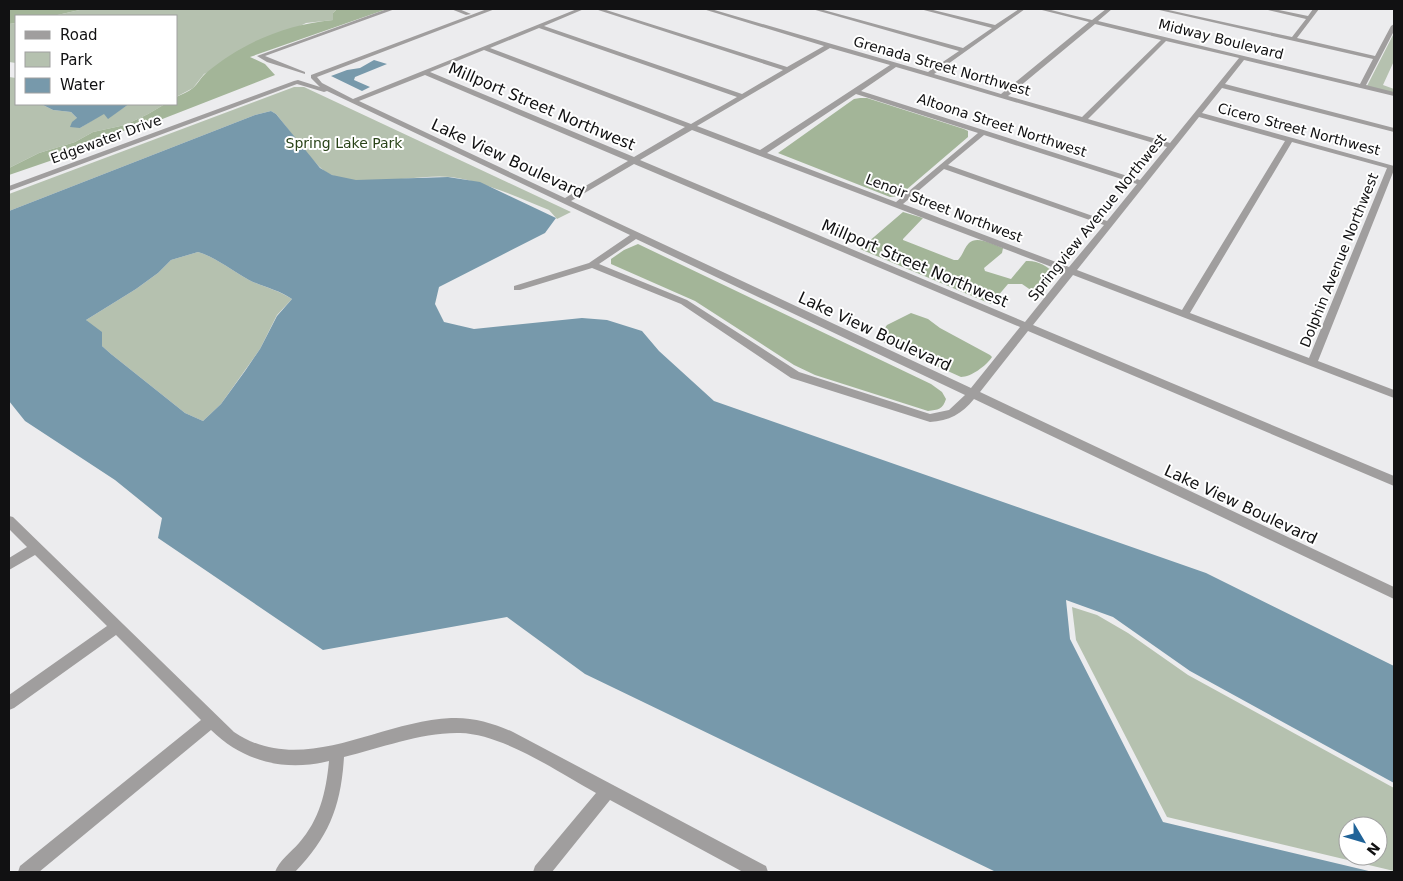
<svg xmlns="http://www.w3.org/2000/svg" width="1403" height="881" viewBox="0 0 1403 881" font-family="'DejaVu Sans',sans-serif">
<style>
.green{fill:#b5c1af;fill-rule:evenodd}
.forest{fill:#a3b598}
.water{fill:#7799ab;fill-rule:evenodd}
.lines{fill:none;stroke-linecap:round;stroke-linejoin:round}
.minor{fill:#a09e9e;fill-rule:evenodd}
.labels{text-anchor:middle;stroke-width:4;stroke-linejoin:round;paint-order:stroke}
.far-street-label{font-size:14px;fill:#111112;stroke:#fff}
.far-park-label{font-size:14px;fill:#2a4419;stroke:#fff}
.street-label{font-size:16px;fill:#111112;stroke:#fff}
</style>
<rect width="100%" height="100%" fill="#ececee"/>
<!-- green -->
<path class="green" d="M84 9H337L333 13V20L306 23 204 74 193 88 176 97V16H53Z
M16 23V63L9 62V24Z
M1394 33V61L1383 85 1394 89V93L1367 86Z
M9 77 16 78V104H41L53 110 71 112 77 118 80 128 104 113 108 118 129 104H165L148 114 125 125 93 132 75 142 39 153 9 168Z
M294 87H304L571 212 557 219 549 210C516 197 486 182 451 177 417 173 355 191 326 172 312 163 288 128 276 114L271 111 255 115 9 211V194Z
M198 252C217 258 231 270 249 280 263 287 278 290 292 299L277 315 260 349 221 404 203 421 185 413 111 354 102 346 86 320 136 289 158 273 171 260Z
M1072 607 1097 615 1128 633 1188 675 1394 788V871L1167 817 1076 640ZM1348 826H1378V856H1348Z"/>
<!-- forest -->
<path class="forest" d="M9 9H84L53 16H16V23L9 24Z
M337 9H387L250 57 265 64 275 75 147 125 107 135 73 153 9 175V168L39 153 75 142 93 132 125 125 148 114 165 104H176V97C182 94 188 92 193 88 198 84 201 77 206 73 243 42 285 25 333 20V13Z
M860 98H867L964 129 968 131V137L899 196 890 197 778 153 854 99Z
M903 212 923 218 903 239V240L954 260H958C963 255 964 248 969 243 977 235 994 245 1003 248L1002 253 984 268 985 271 1011 279 1026 261C1037 260 1048 266 1055 274L1052 281 1040 294 1038 295 1022 284H1008L991 304 860 249Z
M638 244 931 384 942 392 946 399C943 409 938 410 928 411L815 375 794 365 695 301 611 264V259L624 250Z
M911 313 928 319 940 328 990 355 992 357C986 366 971 377 961 377L881 341 880 335 887 325Z"/>
<!-- water -->
<path class="water" d="M374 60 387 64 355 77 354 80 370 87 362 91 331 76 347 70 360 68Z
M41 104H129L108 119 104 114 80 128 70 127 72 122 77 118 71 112 53 110Z
M271 111 276 114 320 168 332 175 356 180 448 177 480 182 556 218 545 233 439 287 435 304 444 322 474 329 582 318 607 320 642 331 659 351 714 401 1206 573 1394 666V783L1190 671 1113 617 1066 600 1070 639 1163 822 1373 872H996L585 674 507 617 323 650 158 538 162 518 115 480 25 421 9 401V211L255 115ZM198 252C217 258 231 270 249 280 263 287 279 290 292 299L277 316 260 349 245 371 221 404 203 421 185 413 111 354 102 346V332L86 320 136 289 158 273 171 260Z"/>
<g class="lines">
<!-- minor -->
<path class="minor" d="M387 9H395L265 56 305 72V74L267 62 257 56Z
M451 9H459L471 14 466 15Z
M487 9H495L317 77 322 83 353 99 577 9H584L544 26 742 94 783 70 595 9H603L787 67 824 46 703 9H711L928 72 959 51 812 9H820L963 48 992 28 920 9H929L995 25 1019 9H1025L934 74 1001 94 1089 22 1038 9H1047L1092 20 1106 9H1112L1098 21 1360 84 1373 59 1155 9H1164L1292 37 1306 19 1264 9H1274L1308 16 1313 9H1319L1297 38 1375 56 1391 26 1394 24V31L1366 85 1394 92V96L1244 60 1225 84 1394 128V132L1222 88 1202 113 1394 166V170L1318 361 1394 390V398L1073 275 1033 325 1394 476V486L1028 331 980 392 1394 587V599L974 399C962 414 949 421 930 422L791 378 681 304 592 268 520 290H514V286L589 263 630 235 327 91 324 92 297 84 9 191V186L294 81 298 80 320 87 311 78V75ZM1095 24 1161 40 1082 117 1008 96ZM539 28 737 97 691 124 490 48ZM1166 41 1239 58 1170 143 1088 119ZM830 48 890 65 760 150 697 126ZM484 50 685 127 634 157 430 72ZM896 67 927 76 1167 147 1140 180 861 91ZM425 75 628 161 565 198 359 101ZM856 94 978 133 896 202 767 153ZM1199 117 1285 141 1182 310 1077 270ZM692 130 1065 272 1025 322 640 160ZM984 135 1137 184 1107 221 948 165ZM1292 142 1387 168 1309 358 1190 313ZM634 164 1020 327 971 388 571 201ZM944 169 1104 225 1069 267 903 204ZM636 239 965 395 949 410 930 414 799 372 687 300 599 264Z
M9 516 13 517 234 732C302 778 378 721 451 718 473 717 493 723 513 732L766 866 768 872H743L610 800 552 872H533L535 866 596 793C558 772 503 734 460 733 422 732 381 748 344 757 341 806 329 837 295 872H275C279 861 291 852 299 843 320 819 326 792 329 761 285 772 244 762 211 730L39 872H18L20 866 201 720 116 635 14 708 9 710V695L107 626 35 555 9 570V558L27 547 9 529Z"/>
</g>
<g class="labels">
<!-- far-street labels -->
<g class="far-street-label">
<text transform="translate(1221 39) rotate(14)" y="5">Midway Boulevard</text>
<text transform="translate(942 66) rotate(16)" y="5">Grenada Street Northwest</text>
<text transform="translate(1002 125) rotate(18)" y="5">Altoona Street Northwest</text>
<text transform="translate(1299 129) rotate(15)" y="5">Cicero Street Northwest</text>
<text transform="translate(106 139) rotate(-20)" y="5">Edgewater Drive</text>
<text transform="translate(944 208) rotate(21)" y="5">Lenoir Street Northwest</text>
<text transform="translate(1097 217) rotate(-51)" y="5">Springview Avenue Northwest</text>
<text transform="translate(1339 260) rotate(-68)" y="5">Dolphin Avenue Northwest</text>
</g>
<!-- far-park labels -->
<g class="far-park-label">
<text x="344" y="148">Spring Lake Park</text>
</g>
<!-- street labels -->
<g class="street-label">
<text transform="translate(542 106) rotate(23)" y="6">Millport Street Northwest</text>
<text transform="translate(508 158) rotate(25)" y="6">Lake View Boulevard</text>
<text transform="translate(915 263) rotate(23)" y="6">Millport Street Northwest</text>
<text transform="translate(875 331) rotate(25)" y="6">Lake View Boulevard</text>
<text transform="translate(1241 504) rotate(25)" y="6">Lake View Boulevard</text>
</g>
</g>
<!-- border -->
<rect width="1403" height="881" fill="none" stroke="#111112" stroke-width="20"/>
<!-- legend -->
<rect x="15" y="15" width="162" height="90" fill="#ffffff" stroke="#a0a0a0"/>
<rect x="25" y="31" width="25" height="8" fill="#a09e9e" stroke="#a0a0a0"/>
<text x="60" y="40" font-size="15" fill="#111112">Road</text>
<rect x="25" y="52" width="25" height="15" fill="#b5c1af" stroke="#a0a0a0"/>
<text x="60" y="65" font-size="15" fill="#111112">Park</text>
<rect x="25" y="78" width="25" height="15" fill="#7799ab" stroke="#a0a0a0"/>
<text x="60" y="90" font-size="15" fill="#111112">Water</text>
<!-- north arrow -->
<g transform="translate(1363 841) rotate(128)"><circle r="24" fill="#ffffff" stroke="#a0a0a0"/>
<path d="M0-4L9 19L0 12L-9 19Z" fill="#206398"/>
<text y="-8" font-size="14" font-weight="bold" text-anchor="middle" fill="#111112">N</text>
</g>
</svg>
